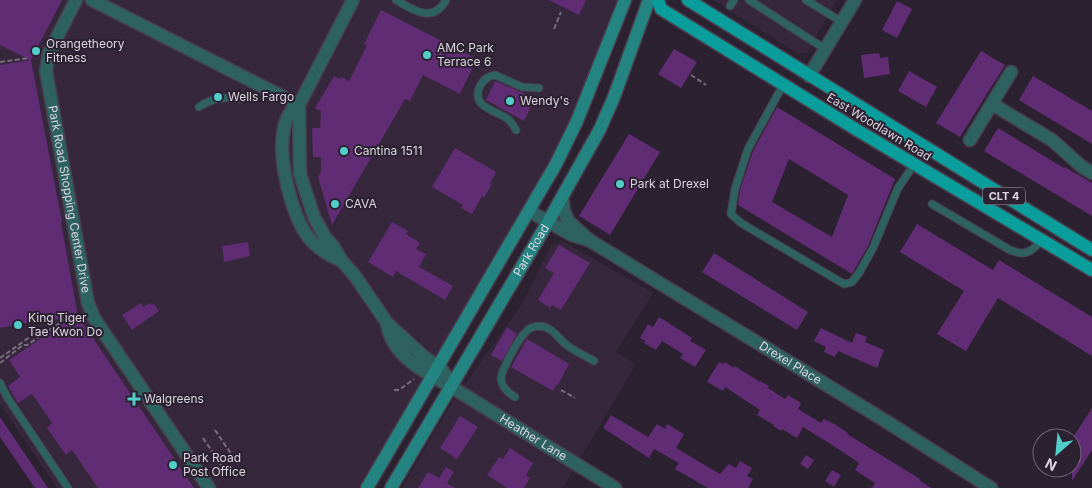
<svg xmlns="http://www.w3.org/2000/svg" width="1092" height="488" viewBox="0 0 1092 488" font-family="Inter,sans-serif">
<style>
.built{fill:#36273d}
.building{fill:#602c74;fill-rule:evenodd}
.lines{fill:none;stroke-linecap:round;stroke-linejoin:round}
.service-casing{stroke:#483e4d;stroke-width:9}
.minor-casing{stroke:#483e4d;stroke-width:15}
.secondary-casing{stroke:#483e4d;stroke-width:15}
.primary-casing{stroke:#483e4d;stroke-width:15}
.path{stroke:#776e7b;stroke-width:2;stroke-dasharray:5 2.5;stroke-linecap:butt}
.service{stroke:#2d6260;stroke-width:7}
.minor{stroke:#2d6260;stroke-width:12}
.secondary{stroke:#248481;stroke-width:12}
.primary{stroke:#099d9b;stroke-width:12}
.poi-dot{fill:#53cdca;stroke:#2c2131;stroke-width:2}
.labels{text-anchor:middle;stroke-width:4;stroke-linejoin:round;paint-order:stroke}
.shield{fill:#2c2131;stroke:#a79fab;stroke-width:1}
.shield-label{font-size:11px;font-weight:bold;fill:#dcd5df}
.poi-label{font-size:12px;fill:#dcd5df;stroke:#2c2131;text-anchor:start}
.street-label{font-size:12px;fill:#dcd5df;stroke:#2c2131}
</style>
<rect width="100%" height="100%" fill="#2c2131"/>
<!-- built -->
<path class="built" d="M0 0H620L556 156 364 488H57L0 404Z
M713 0H837L807 53H797Z
M563 241 653 293 616 352 636 364 563 488H402L453 401 522 304 551 245Z"/>
<!-- building -->
<path class="building" d="M0 0H62L31 60 62 222 61 223 78 316 194 488H98L72 450 66 455 47 428 52 423 32 394 18 403 8 386 20 377 9 360 71 318 31 322 0 328V65L30 60 0 45Z
M549 0H586L579 15Z
M897 1 912 9 897 38 882 30Z
M381 10 477 59 460 94 423 75 410 101 405 99 332 225 318 177 321 171V157H313L312 128H320L321 111 315 108 334 76 340 79 341 77 349 81 367 45 364 44Z
M674 49 697 62 681 88 658 74Z
M981 51 1005 65 960 137 936 123Z
M879 53 880 58 888 57 890 74 864 78 861 55Z
M909 71 937 87 926 107 898 91Z
M1033 76 1092 111V144L1019 100Z
M495 81 535 98 524 121 486 100Z
M777 107 895 179 868 246 852 274 738 205 740 190 753 151ZM789 159 848 195 832 237 772 202Z
M998 128 1064 168 1065 167 1092 183V216L984 151Z
M629 134 660 152 610 235 579 216Z
M455 148 496 172 490 183 492 184 484 198 482 196 472 214 461 208 463 205 432 187Z
M392 222 408 231 406 234 420 243 416 249 426 254 419 267 453 286 445 300 396 271 393 277 368 262Z
M917 224 993 270 999 260 1092 317V356L998 298 966 351 937 334 964 291 900 252Z
M248 242 250 256 224 262 222 246Z
M559 245 590 263 561 310 552 305 550 308 538 300 554 273 545 268Z
M714 253 808 312 797 330 702 272Z
M141 303 143 307 150 303 151 305 154 304 159 311 132 330 122 315Z
M659 317 692 338 690 341 706 350 695 367 680 358 683 354 662 341 656 350 644 343 645 341 640 338 648 324 653 327Z
M507 327 517 334 502 361 491 355Z
M821 328 852 343 856 333 867 337 865 342 884 350 877 368 838 351 835 357 824 352 826 347 814 341Z
M527 339 569 364 558 385 557 384 553 391 511 367Z
M719 362 723 364 725 362 734 368 735 366 760 382V381L769 386 768 388 785 399 788 395 801 403 798 409 821 423 824 419 836 425 848 433 847 434 920 479 919 480 931 488H872L875 483 855 470 859 463 829 443 803 427 797 438 782 429 781 431 773 426 774 425 757 415 760 410 725 387 723 391 707 382Z
M1092 408V450L1072 481V439Z
M611 415 648 437 657 424 665 429 667 424 684 434 676 448 720 474 729 464 736 468 740 461 752 468 747 476 753 479 748 488H708L675 469 679 463 654 449 649 458 603 428Z
M460 416 478 427 457 459 440 448Z
M0 417 48 488H35L0 437Z
M510 448 533 463 526 475 530 478 524 488H507L487 475 499 457 503 459Z
M806 455 814 460 808 469 800 464Z
M446 467 454 472 447 483 455 488H418L428 472 439 478Z
M832 470 841 475 834 487 825 481Z"/>
<g class="lines">
<defs>
<path id="service" d="M396 0C413 10 433 24 446 0
M749 0 825 49
M806 0 842 22
M730 6 734 0
M783 85 748 149 735 189 731 214 741 223 844 284 852 282 859 273 873 248 898 188 909 172
M199 107C211 98 227 96 241 99
M516 130C514 126 512 123 509 120 497 110 470 108 480 86 483 80 488 76 495 75L522 87 539 88
M932 204 1010 250C1022 255 1029 254 1038 244
M0 383 7 397 68 488
M515 397C508 393 502 387 501 379 501 371 519 337 526 332 529 328 535 326 540 326 553 327 558 339 568 346 576 352 586 356 594 361"/>
<g id="minor">
<path id="s1" d="M76 0 49 53 46 71 88 303 94 318 209 488"/>
<path d="M92 0 299 105 353 0"/>
<path d="M809 76 855 0"/>
<path d="M992 104 1052 140 1081 166 1092 173"/>
<path d="M970 140 1011 72"/>
<path d="M529 211 572 235 589 240 568 221 564 211 562 198"/>
<path id="s2" d="M589 240 884 420 991 488"/>
<path d="M342 261C328 255 314 246 306 234 289 210 266 122 299 105L300 174 314 217 325 237 333 246 342 261 355 276 387 323"/>
<path d="M387 323 424 357 441 369 447 377 450 386C424 372 391 355 387 323Z"/>
<path id="s3" d="M450 386 615 488"/>
</g>
<g id="secondary">
<path d="M367 488 556 164 577 121 625 0"/>
<path id="s4" d="M391 488 548 222 600 129 614 97 649 0"/>
</g>
<path id="primary" d="M658 0 661 9 857 130 1092 270
M688 0 1092 250"/>
</defs>
<!-- service casing -->
<use href="#service" class="service-casing"/>
<!-- minor casing -->
<use href="#minor" class="minor-casing"/>
<!-- secondary casing -->
<use href="#secondary" class="secondary-casing"/>
<!-- primary casing -->
<use href="#primary" class="primary-casing"/>
<!-- path -->
<path class="path" d="M554 29 561 12
M0 62 29 58
M691 75 706 85
M0 358 40 330 46 331
M0 363 23 345H27L75 313
M394 390H399L414 379
M561 390 575 398
M215 430 238 464
M203 438 226 472"/>
<!-- service -->
<use href="#service" class="service"/>
<!-- minor -->
<use href="#minor" class="minor"/>
<!-- secondary -->
<use href="#secondary" class="secondary"/>
<!-- primary -->
<use href="#primary" class="primary"/>
</g>
<!-- markers -->
<g class="poi-dot">
<circle cx="36" cy="51" r="5"/>
<circle cx="427" cy="55" r="5"/>
<circle cx="218" cy="97" r="5"/>
<circle cx="510" cy="101" r="5"/>
<circle cx="344" cy="151" r="5"/>
<circle cx="620" cy="184" r="5"/>
<circle cx="335" cy="204" r="5"/>
<circle cx="18" cy="325" r="5"/>
<path d="M131.5 391.5h5v5h5v5h-5v5h-5v-5h-5v-5h5z"/>
<circle cx="173" cy="465" r="5"/>
</g>
<g class="labels">
<!-- shield labels -->
<rect class="shield" x="983" y="187.5" width="42" height="17" rx="4"/>
<g class="shield-label">
<text x="1004" y="200">CLT 4</text>
</g>
<!-- poi labels -->
<g class="poi-label">
<text x="46" y="48">Orangetheory<tspan x="46" dy="14">Fitness</tspan></text>
<text x="437" y="52">AMC Park<tspan x="437" dy="14">Terrace 6</tspan></text>
<text x="228" y="101">Wells Fargo</text>
<text x="520" y="105">Wendy's</text>
<text x="354" y="155">Cantina 1511</text>
<text x="630" y="188">Park at Drexel</text>
<text x="345" y="208">CAVA</text>
<text x="28" y="322">King Tiger<tspan x="28" dy="14">Tae Kwon Do</tspan></text>
<text x="144" y="403">Walgreens</text>
<text x="183" y="462">Park Road<tspan x="183" dy="14">Post Office</tspan></text>
</g>
<!-- street labels -->
<g class="street-label">
<text transform="translate(879 127) rotate(31)" y="4">East Woodlawn Road</text>
<text dy="4" stroke="none"><textPath href="#s1" startOffset="208">Park Road Shopping Center Drive</textPath></text>
<text dy="4" stroke="none"><textPath href="#s4" startOffset="276">Park Road</textPath></text>
<text dy="4" stroke="none"><textPath href="#s2" startOffset="236">Drexel Place</textPath></text>
<text dy="4" stroke="none"><textPath href="#s3" startOffset="98">Heather Lane</textPath></text>
</g>
</g>
<!-- north arrow -->
<g transform="translate(1057 453) rotate(207)"><circle r="24" fill="#2c2131" stroke="#726977"/>
<path d="M0-4L9 19L0 12L-9 19Z" fill="#53cdca"/>
<text y="-8" font-size="14" font-weight="bold" text-anchor="middle" fill="#dcd5df">N</text>
</g>
</svg>
